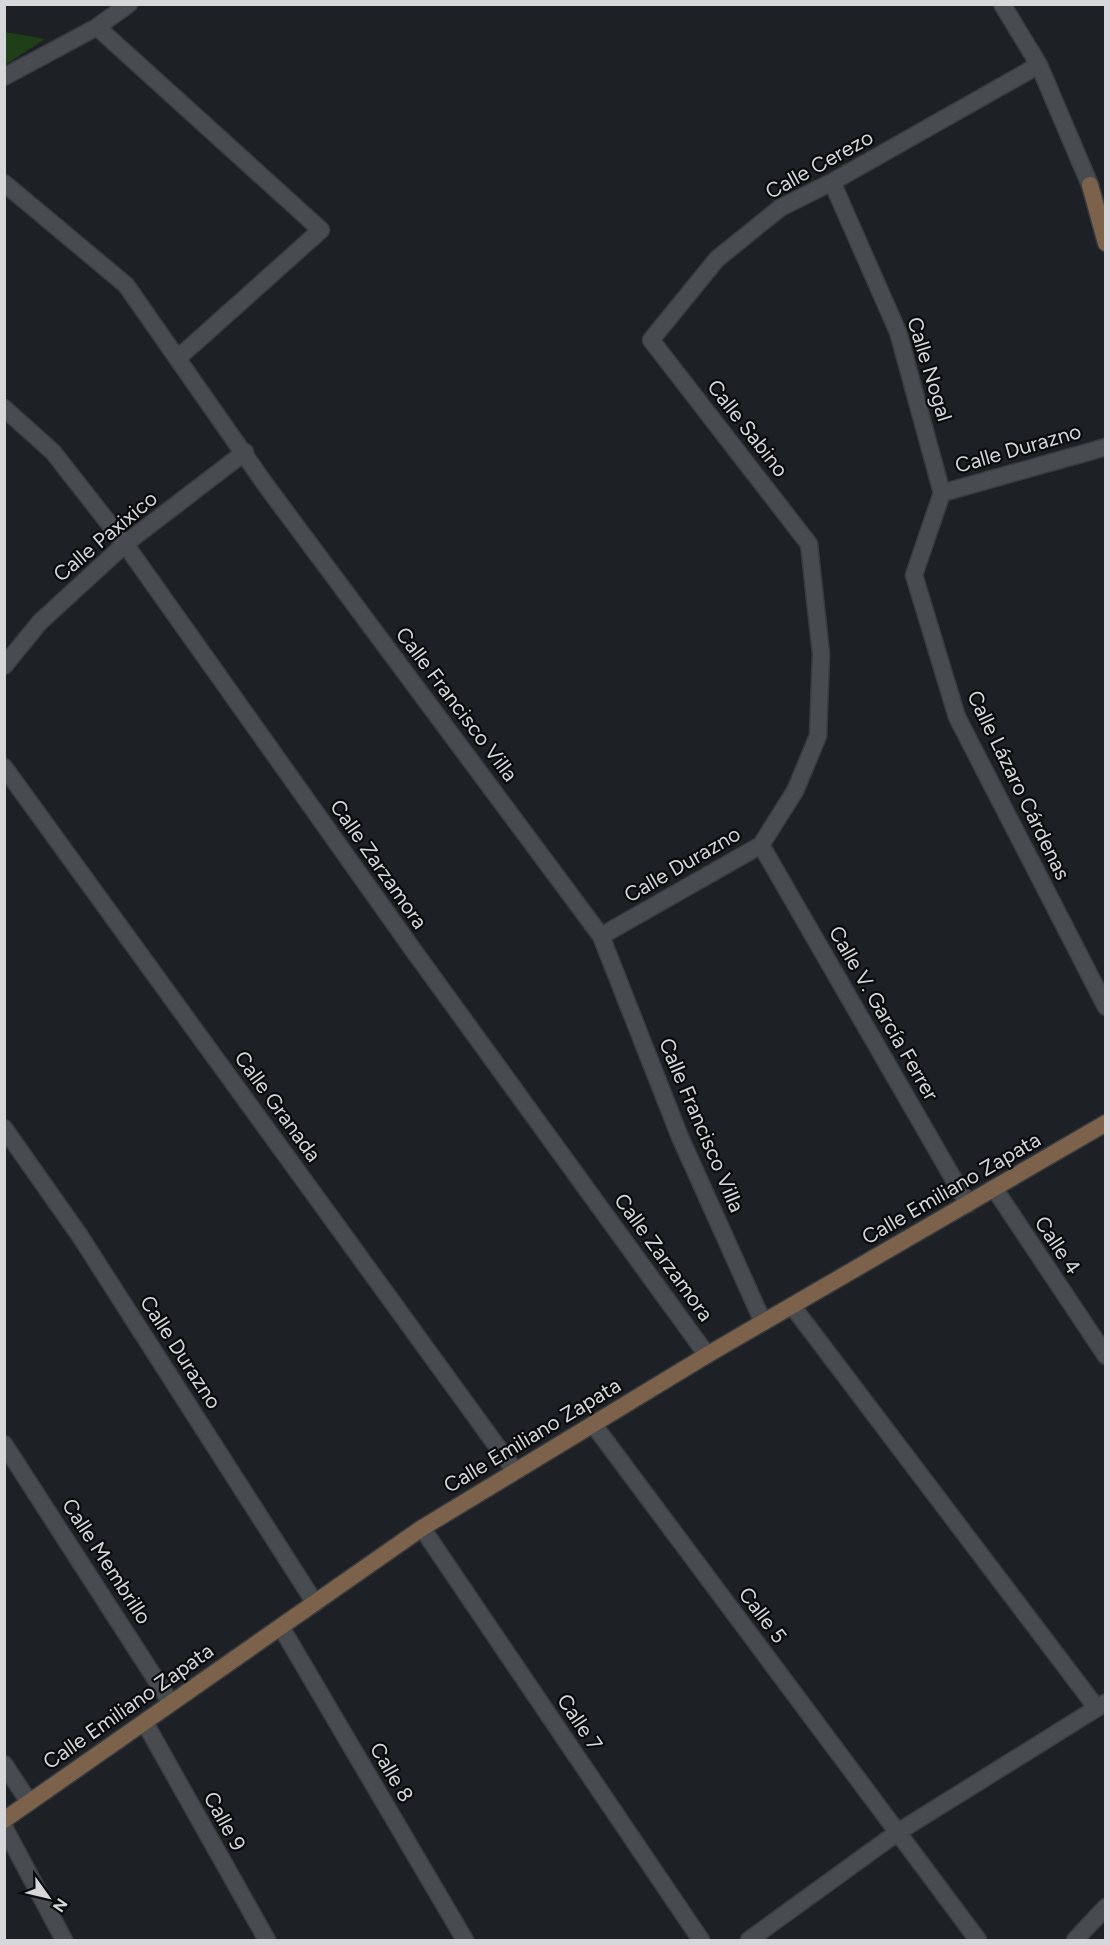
<svg xmlns="http://www.w3.org/2000/svg" width="1110" height="1945" font-family="Figtree,sans-serif">
  <rect width="100%" height="100%" fill="#1d2025"/>
  <path fill="#1e3f18" d="M 5,32 L 45,39 L 5,65 Z"/>
  <g fill="none" stroke-linecap="round" stroke-linejoin="round">
    <defs>
      <path id="minor" d="M 1002,4 L 1039,65 L 1090,185
        M 97,27 L 321,230 L 178,358
        M 4,77 L 97,27 L 129,4
        M 832,182 L 898,332 L 942,493 L 914,575 L 957,717 L 1106,1007
        M 4,183 L 126,285 L 265,484 L 601,936 L 680,1137 L 763,1322
        M 4,408 L 53,452 L 125,544 L 411,947 L 707,1355
        M 942,493 L 1106,447
        M 4,666 L 40,622 L 125,544 L 245,452
        M 4,767 L 515,1471
        M 761,845 L 968,1204
        M 601,936 L 761,845 L 795,791 L 818,736 L 821,654 L 809,544 L 651,340 L 717,259 L 780,208 L 832,182 L 1039,65
        M 4,1128 L 80,1236 L 315,1603
        M 994,1188 L 1106,1356
        M 793,1307 L 1096,1707
        M 593,1424 L 978,1940
        M 4,1444 L 171,1703
        M 422,1528 L 701,1940
        M 281,1627 L 465,1940
        M 145,1723 L 267,1940
        M 4,1764 L 29,1802
        M 4,1827 L 64,1940
        M 749,1940 L 898,1832 L 1105,1703
        M 1075,1940 L 1106,1907"/>
      <path id="secondary" d="M 1090,185 L 1106,243
        M 4,1820 L 422,1528 L 707,1355 L 1106,1123"/>
    </defs>
    <use href="#minor" stroke="#383b3f" stroke-width="19"/>
    <use href="#secondary" stroke="#383b3f" stroke-width="19"/>
    <use href="#minor" stroke="#484c51" stroke-width="16"/>
    <use href="#secondary" stroke="#7c624b" stroke-width="16"/>
  </g>
  <g text-anchor="middle" dominant-baseline="central" stroke-width="4.5" stroke-linejoin="round" paint-order="stroke">
    <g font-size="21" fill="#d5d7da" stroke="#080a0c">
      <text transform="translate(819 164) rotate(-29)">Calle Cerezo</text>
      <text transform="translate(930 369) rotate(73)">Calle Nogal</text>
      <text transform="translate(748 428) rotate(52)">Calle Sabino</text>
      <text transform="translate(1018 448) rotate(-16)">Calle Durazno</text>
      <text transform="translate(105 536) rotate(-40)">Calle Paxixico</text>
      <text transform="translate(457 704) rotate(53)">Calle Francisco Villa</text>
      <text transform="translate(1019 785) rotate(64)">Calle Lázaro Cárdenas</text>
      <text transform="translate(379 864) rotate(55)">Calle Zarzamora</text>
      <text transform="translate(682 864) rotate(-30)">Calle Durazno</text>
      <text transform="translate(884 1013) rotate(60)">Calle V. García Ferrer</text>
      <text transform="translate(278 1106) rotate(54)">Calle Granada</text>
      <text transform="translate(702 1125) rotate(67)">Calle Francisco Villa</text>
      <text transform="translate(951 1188) rotate(-30)">Calle Emiliano Zapata</text>
      <text transform="translate(1058 1245) rotate(56)">Calle 4</text>
      <text transform="translate(664 1257) rotate(54)">Calle Zarzamora</text>
      <text transform="translate(181 1352) rotate(57)">Calle Durazno</text>
      <text transform="translate(532 1435) rotate(-31)">Calle Emiliano Zapata</text>
      <text transform="translate(107 1561) rotate(57)">Calle Membrillo</text>
      <text transform="translate(763 1615) rotate(53)">Calle 5</text>
      <text transform="translate(128 1706) rotate(-35)">Calle Emiliano Zapata</text>
      <text transform="translate(580 1722) rotate(56)">Calle 7</text>
      <text transform="translate(392 1772) rotate(60)">Calle 8</text>
      <text transform="translate(225 1821) rotate(61)">Calle 9</text>
    </g>
  </g>
  <rect width="1110" height="1945" fill="none" stroke="#d5d7da" stroke-width="12"/>
  <g transform="translate(48 1897) rotate(124)" stroke="#080a0c" stroke-width="4.5" paint-order="stroke">
  <path d="M0-4.5L10 22L0 15L-10 22Z" fill="#d5d7da"/>
  <text y="-9" font-size="16" font-weight="bold" text-anchor="middle" fill="#d5d7da">N</text>
  </g>
</svg>
